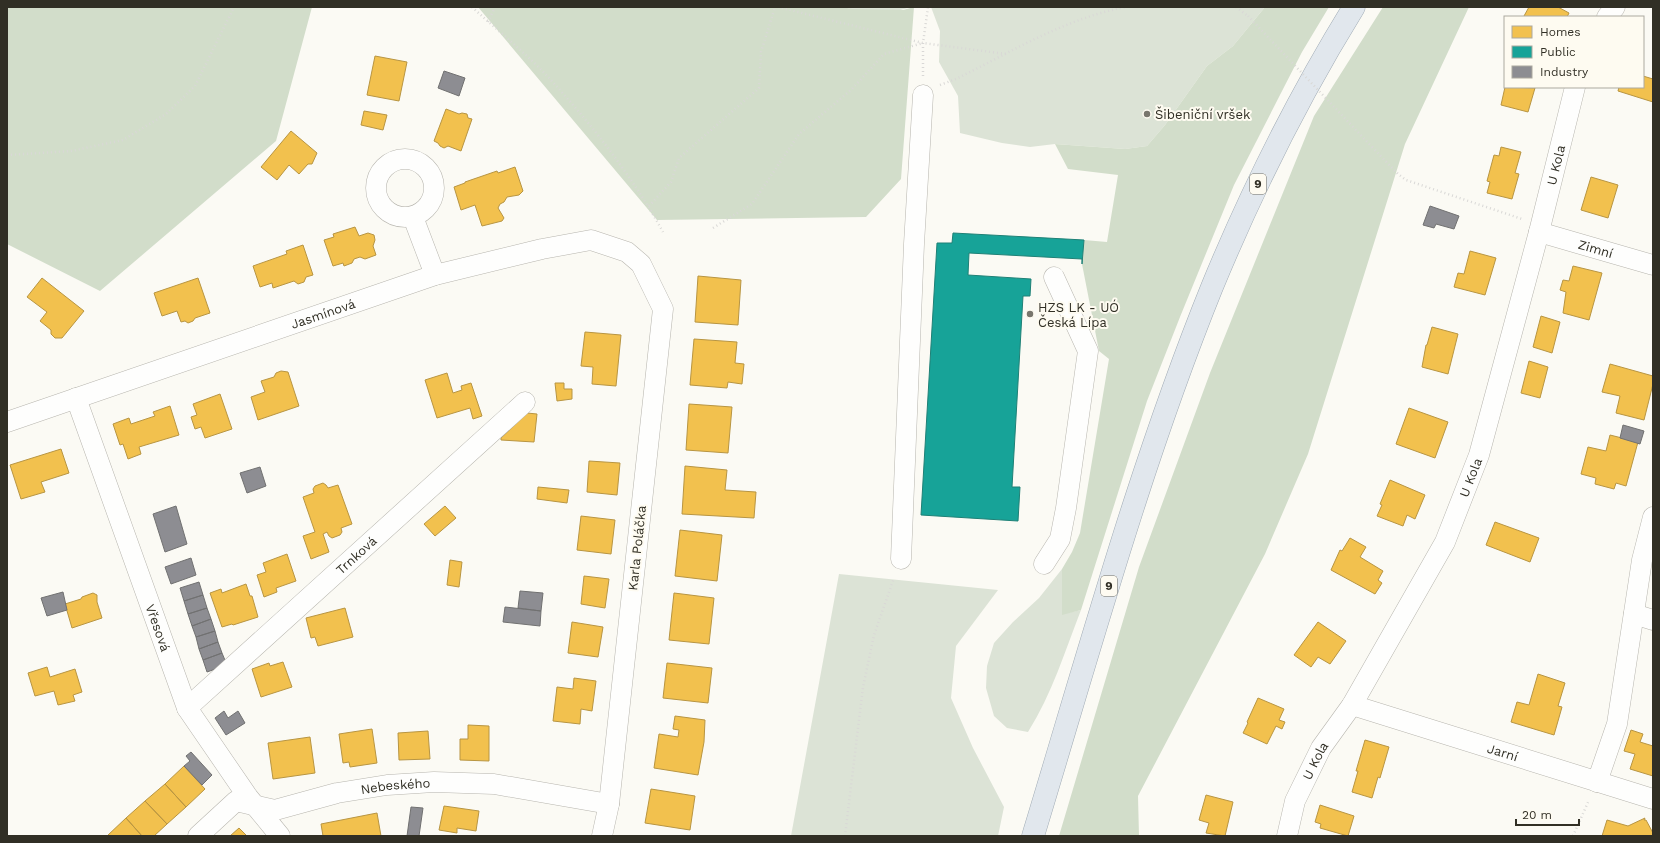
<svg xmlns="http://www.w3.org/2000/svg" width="1660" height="843" font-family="'Work Sans',sans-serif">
  <rect width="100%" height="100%" fill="#fbfaf4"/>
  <path fill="#dce3d6" d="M 842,7 L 911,7 L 880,16 Z
    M 931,7 L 1265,7 L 1233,46 L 1207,66 L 1165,125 L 1147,146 L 1125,149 L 1055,144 L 1030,147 L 1002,143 L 960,133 L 958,96 L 939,62 L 940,31 Z
    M 1062,569 L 1062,614 L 1081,610 C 1065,651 1052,694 1028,732 L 1007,728 L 994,716 L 986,688 L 987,666 L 994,643 L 1013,622 L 1039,598 Z
    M 839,574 L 998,590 L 956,646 L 951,698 L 973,748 L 1004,807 L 998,836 L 791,836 Z"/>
  <path fill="#d2ddca" d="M 7,7 L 312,7 L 276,141 L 100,291 L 7,244 Z
    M 478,7 L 842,7 L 852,9 L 903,10 L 914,7 L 901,179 L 866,217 L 657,220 Z
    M 1265,7 L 1329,7 L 1302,52 L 1234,185 L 1180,317 L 1147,401 L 1081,610 L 1062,615 L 1062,569 L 1072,552 L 1080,533 L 1109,359 L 1099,351 L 1082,264 L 1084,240 L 1107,242 L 1118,175 L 1068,169 L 1055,144 L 1125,149 L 1147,146 L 1165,125 L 1207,66 L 1233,46 Z
    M 1383,7 L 1469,7 L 1405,144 L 1308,454 L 1265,554 L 1138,796 L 1139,836 L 1059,836 L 1139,567 L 1210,373 L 1314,116 Z"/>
  <path fill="#f2c14e" stroke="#b89542" d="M 1529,7 L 1558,7 L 1569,13 L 1567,17 L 1525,17 L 1524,16 Z
    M 375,56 L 407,62 L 399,101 L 367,95 Z
    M 1643,76 L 1653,79 L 1653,102 L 1618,91 L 1619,87 L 1643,87 Z
    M 1505,87 L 1535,88 L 1528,112 L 1501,105 Z
    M 446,109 L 459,114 L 462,113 L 467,114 L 468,118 L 472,119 L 461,151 L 448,146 L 444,148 L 440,146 L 438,143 L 434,141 Z
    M 364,111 L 387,115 L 383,130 L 361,125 Z
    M 291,131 L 317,153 L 312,164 L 308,164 L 299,174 L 289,165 L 277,180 L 261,167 Z
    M 1501,147 L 1521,152 L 1515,173 L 1519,174 L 1512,199 L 1487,193 L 1490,182 L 1487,181 L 1494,155 L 1499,156 Z
    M 515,167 L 523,191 L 519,195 L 507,197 L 504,202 L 500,204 L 498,208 L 504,218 L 502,221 L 482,226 L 475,205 L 461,210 L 454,187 L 465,183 L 465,182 L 497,171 L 498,173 Z
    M 1591,177 L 1618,185 L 1608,218 L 1581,210 Z
    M 355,227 L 359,236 L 368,233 L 374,235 L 375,240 L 373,246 L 376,255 L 365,259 L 360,257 L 354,259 L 352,263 L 344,266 L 343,263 L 333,266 L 324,240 L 334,237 L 333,234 Z
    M 303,245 L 313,275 L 306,277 L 304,282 L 298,284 L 294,281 L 273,288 L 272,283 L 260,287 L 253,266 L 287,254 L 286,251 Z
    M 1470,251 L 1496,258 L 1485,295 L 1454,287 L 1458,273 L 1464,274 Z
    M 1573,266 L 1602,273 L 1589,320 L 1563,313 L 1566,292 L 1560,290 L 1563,280 L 1569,281 Z
    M 698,276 L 741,280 L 738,325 L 695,322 Z
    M 42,278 L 84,311 L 62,338 L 55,338 L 51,334 L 51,330 L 40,321 L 47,312 L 27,297 Z
    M 198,278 L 210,313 L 195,318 L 193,321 L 188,323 L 185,321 L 181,322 L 177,311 L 162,316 L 154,293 Z
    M 1541,316 L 1560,322 L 1552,353 L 1533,347 Z
    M 1432,327 L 1458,334 L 1448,374 L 1422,367 L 1426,345 L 1427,345 Z
    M 585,332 L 621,335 L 616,386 L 592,384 L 593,367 L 581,366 Z
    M 694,339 L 737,342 L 735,363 L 744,364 L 742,384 L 728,382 L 727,388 L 690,385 Z
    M 1529,361 L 1548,367 L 1540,398 L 1521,393 Z
    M 1610,364 L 1653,376 L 1653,384 L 1644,420 L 1616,413 L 1620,396 L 1602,392 Z
    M 281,371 L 288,372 L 299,406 L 258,420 L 251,397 L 265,392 L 261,381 L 274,377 L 276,373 Z
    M 447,373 L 453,393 L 462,390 L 461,386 L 471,383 L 482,416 L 473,419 L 470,408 L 437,418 L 425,380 Z
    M 555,383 L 564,383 L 564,389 L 572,389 L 572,399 L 557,401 Z
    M 220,394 L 232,429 L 205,438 L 201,427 L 195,429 L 191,417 L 197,415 L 193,404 Z
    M 689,404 L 732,407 L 728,453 L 686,450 Z
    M 170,406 L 179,435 L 139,447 L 141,454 L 128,459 L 123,444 L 120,445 L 113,424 L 129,418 L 131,424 L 155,416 L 153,412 Z
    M 1409,408 L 1448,422 L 1435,458 L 1396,444 Z
    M 527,413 L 537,414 L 534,442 L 501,440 L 501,438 Z
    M 1610,435 L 1638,442 L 1626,486 L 1616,483 L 1614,489 L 1595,484 L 1596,478 L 1581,474 L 1588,447 L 1606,451 Z
    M 61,449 L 69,473 L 41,482 L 45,492 L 21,499 L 10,465 Z
    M 589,461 L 620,463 L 617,495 L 587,492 Z
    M 685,466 L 727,470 L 725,490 L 756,492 L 754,518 L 682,514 Z
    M 1390,480 L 1425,495 L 1415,519 L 1407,515 L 1403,526 L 1377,516 L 1382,505 L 1380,504 Z
    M 323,483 L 326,485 L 328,488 L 338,485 L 352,524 L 341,528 L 342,532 L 340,535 L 332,538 L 329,536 L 327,532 L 323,534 L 329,552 L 311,559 L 303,536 L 315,532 L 303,497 L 314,493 L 313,489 L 315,486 Z
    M 538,487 L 569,490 L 567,503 L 537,499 Z
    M 445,506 L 456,518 L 435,536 L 424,524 Z
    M 581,516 L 615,520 L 611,554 L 577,550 Z
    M 1495,522 L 1539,538 L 1530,562 L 1486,545 Z
    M 680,530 L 722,535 L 717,581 L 675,576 Z
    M 1350,538 L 1366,547 L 1360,557 L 1383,571 L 1378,580 L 1382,583 L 1375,594 L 1331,570 L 1340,550 L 1342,551 Z
    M 287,554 L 296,581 L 276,588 L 277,592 L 264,597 L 257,575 L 266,572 L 263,563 Z
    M 450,560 L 462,562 L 459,587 L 447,585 Z
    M 584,576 L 609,579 L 605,608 L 581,604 Z
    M 246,584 L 250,596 L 252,596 L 258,617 L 233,625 L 232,624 L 222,627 L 210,593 L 221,589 L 222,593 Z
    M 93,593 L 97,595 L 97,602 L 102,618 L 72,628 L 65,604 L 81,599 L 82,597 Z
    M 674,593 L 714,598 L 709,644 L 669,640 Z
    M 345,608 L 353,637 L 318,646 L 315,637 L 311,638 L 306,618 Z
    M 572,622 L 603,627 L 598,657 L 568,653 Z
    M 1318,622 L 1346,641 L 1330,664 L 1318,657 L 1311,667 L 1294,655 Z
    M 283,662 L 292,687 L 261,697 L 252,669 L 269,663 L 270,666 Z
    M 667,663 L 712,668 L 708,703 L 663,698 Z
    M 47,667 L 50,677 L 75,669 L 82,692 L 73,695 L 75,701 L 58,705 L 54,691 L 35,696 L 28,673 Z
    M 1538,674 L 1565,683 L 1558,706 L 1562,707 L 1554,735 L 1511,722 L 1517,702 L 1529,705 Z
    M 574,678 L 596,681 L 592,711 L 581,709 L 580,724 L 553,721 L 557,687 L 573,689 Z
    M 1258,698 L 1284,709 L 1279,720 L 1285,722 L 1282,729 L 1276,726 L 1267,744 L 1243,733 L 1248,723 L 1247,722 Z
    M 675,716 L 705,720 L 704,742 L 698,775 L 654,768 L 659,734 L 678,737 L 679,730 L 673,729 Z
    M 468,725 L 489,726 L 489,761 L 460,760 L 460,739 L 468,739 Z
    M 372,729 L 377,763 L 350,767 L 349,762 L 343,763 L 339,734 Z
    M 1631,730 L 1643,734 L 1640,742 L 1653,746 L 1653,776 L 1630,769 L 1635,754 L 1624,751 Z
    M 428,731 L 430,759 L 399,760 L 398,733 Z
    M 310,737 L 315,773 L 273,779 L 268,743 Z
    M 1365,740 L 1389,747 L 1380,778 L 1378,777 L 1372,798 L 1352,792 L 1358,771 L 1356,771 Z
    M 184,766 L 205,789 L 186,807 L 165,784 Z
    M 165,784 L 186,807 L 167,824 L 145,801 Z
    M 651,789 L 695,796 L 690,830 L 645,823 Z
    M 1206,795 L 1233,802 L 1225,836 L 1206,833 L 1209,823 L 1199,820 Z
    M 145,801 L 167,824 L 154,836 L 142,836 L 126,818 Z
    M 1320,805 L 1354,816 L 1348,836 L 1320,828 L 1321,824 L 1315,822 Z
    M 444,806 L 479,811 L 476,831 L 457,828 L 457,833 L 439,830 Z
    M 377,813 L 381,836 L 323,836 L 321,824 Z
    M 126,818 L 142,836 L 107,836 Z
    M 1645,818 L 1644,820 L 1646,820 L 1653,833 L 1653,836 L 1602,836 L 1607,820 L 1628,826 Z
    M 239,828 L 247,836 L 230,836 Z"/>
  <path fill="#17a398" stroke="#1f8076" d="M 953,233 L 1084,240 L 1082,264 L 1082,259 L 969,253 L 968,275 L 1031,279 L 1030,296 L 1023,296 L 1012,487 L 1020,487 L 1018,521 L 921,515 L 937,243 L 952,243 Z"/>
  <path fill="#8d8d92" stroke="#717171" d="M 444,71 L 465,78 L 459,96 L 438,88 Z
    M 1430,206 L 1459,216 L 1454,229 L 1436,224 L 1434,228 L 1423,225 Z
    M 1623,425 L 1644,431 L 1640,444 L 1620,438 Z
    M 260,467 L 266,486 L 247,493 L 240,473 Z
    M 176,506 L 187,544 L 165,552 L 153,514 Z
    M 191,558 L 196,575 L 171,584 L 165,567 Z
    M 199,582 L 203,595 L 184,601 L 180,588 Z
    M 520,591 L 543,593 L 541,611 L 518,608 Z
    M 63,592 L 67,610 L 47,616 L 41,598 Z
    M 203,595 L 207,608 L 188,614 L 184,601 Z
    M 505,607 L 541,611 L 540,626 L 503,622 Z
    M 207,608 L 211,619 L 192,626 L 188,614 Z
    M 211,619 L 215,631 L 196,637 L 192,626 Z
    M 215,631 L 218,642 L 199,649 L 196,637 Z
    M 218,642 L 222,653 L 203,660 L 199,649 Z
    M 222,653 L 227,665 L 207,672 L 203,660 Z
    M 224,711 L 228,718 L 238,711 L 245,723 L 226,735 L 215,718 Z
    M 191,752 L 212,775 L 202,785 L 184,766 L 190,761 L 186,756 Z
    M 411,807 L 423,808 L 419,836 L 407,836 Z"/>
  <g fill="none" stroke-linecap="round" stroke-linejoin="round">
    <defs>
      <g id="minor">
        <path d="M 1607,17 L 1615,7"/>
        <circle cx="405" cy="188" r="29"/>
        <path d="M 413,217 L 435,275"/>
        <path id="s1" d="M 1539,232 L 1653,265"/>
        <path id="s2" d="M 76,398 L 187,708 L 248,797 L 280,836"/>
        <path id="s3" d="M 7,422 L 435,275 L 542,249 L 591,240 L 627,252 L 641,264 L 663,309 L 609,804 L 602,836"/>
        <path d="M 901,559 L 914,244 L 923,95"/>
        <path d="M 1044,564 L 1060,539 L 1066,508 L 1088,351 L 1054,277"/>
        <path d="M 1634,614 L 1653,620"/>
        <path id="s4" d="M 1352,705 L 1653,799"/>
        <path id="s5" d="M 187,708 L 525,402"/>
        <path d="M 1597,782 L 1617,724 L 1642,560 L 1653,517"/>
        <path id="s6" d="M 198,836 L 236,801 L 275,810 L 337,793 L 387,785 L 434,782 L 494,784 L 609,804"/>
        <path id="s7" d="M 1287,836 L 1295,801 L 1321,748 L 1352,705 L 1445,542 L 1479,455 L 1539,232 L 1575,87"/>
      </g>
      <path id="major" d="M 1033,836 C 1089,652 1140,465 1212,287 C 1252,190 1299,96 1354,7"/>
    </defs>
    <use href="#minor" stroke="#b7b5ae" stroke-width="21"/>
    <use href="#major" stroke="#a0abb5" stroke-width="23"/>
    <path stroke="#d9d8d6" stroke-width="2.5" stroke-dasharray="1 3" stroke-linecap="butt" d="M 472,7 C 497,30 527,54 550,79 C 593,126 632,176 663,232
      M 778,7 L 923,43 L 1006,54
      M 1236,7 L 1248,16
      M 488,22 L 495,7
      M 923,76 L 923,43 L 928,7
      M 940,85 L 956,79 C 1011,52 1066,18 1126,7
      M 1372,147 L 1398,174 L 1406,180 L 1522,219
      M 7,155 L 71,151 L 123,140 L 166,114 L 195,86 L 234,7
      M 649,206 L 671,182 L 679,158 L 759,88 L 761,52 L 775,7
      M 713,228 L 752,204 L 799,134 L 852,89 L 884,54 L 923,43
      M 845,836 L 863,687 L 874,635 L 894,578
      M 1573,836 L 1589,800"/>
    <use href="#minor" stroke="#fefefd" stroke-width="20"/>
    <use href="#major" stroke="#e1e7ed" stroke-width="22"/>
    <path stroke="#d9d8d6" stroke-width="2.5" stroke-dasharray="1 3" stroke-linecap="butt" d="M 1248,16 L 1372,147"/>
  </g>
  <g fill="#78766d" stroke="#fefbf1" stroke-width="1.5">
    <circle cx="1147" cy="114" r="4"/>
    <circle cx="1030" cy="314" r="4"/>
  </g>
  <g text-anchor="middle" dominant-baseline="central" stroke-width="4" stroke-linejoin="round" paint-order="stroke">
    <g fill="#fefbf1" stroke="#6e6c62" stroke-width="1">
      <rect x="1250" y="174" width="16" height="20" rx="3"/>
      <rect x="1101" y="576" width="16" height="20" rx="3"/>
    </g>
    <g font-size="12" font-weight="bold" fill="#312f25">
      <text x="1258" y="184">9</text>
      <text x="1109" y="586">9</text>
    </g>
    <g font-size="13" fill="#312f25" stroke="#fefbf1" text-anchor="start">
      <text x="1155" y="114">Šibeniční vršek</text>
      <text x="1038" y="307">HZS LK - UÓ<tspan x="1038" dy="15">Česká Lípa</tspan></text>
    </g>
    <g font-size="13" fill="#312f25" stroke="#fefbf1">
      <text stroke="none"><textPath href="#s7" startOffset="729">U Kola</textPath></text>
      <text stroke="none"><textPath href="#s1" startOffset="59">Zimní</textPath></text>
      <text stroke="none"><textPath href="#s3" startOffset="334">Jasmínová</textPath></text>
      <text stroke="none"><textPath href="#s7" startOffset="405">U Kola</textPath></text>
      <text transform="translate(637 548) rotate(-84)">Karla Poláčka</text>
      <text stroke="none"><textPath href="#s5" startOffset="228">Trnková</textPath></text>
      <text stroke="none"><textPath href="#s2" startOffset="244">Vřesová</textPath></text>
      <text stroke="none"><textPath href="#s4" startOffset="158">Jarní</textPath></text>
      <text stroke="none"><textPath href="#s7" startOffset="81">U Kola</textPath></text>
      <text stroke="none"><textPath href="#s6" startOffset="215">Nebeského</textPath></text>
    </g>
  </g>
  <rect width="1660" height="843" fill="none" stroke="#312f25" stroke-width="16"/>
  <rect x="1504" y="16" width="140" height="72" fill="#fefbf1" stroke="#aca99f"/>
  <rect x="1512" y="26" width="20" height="12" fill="#f2c14e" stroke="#aca99f"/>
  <text x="1540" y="36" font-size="12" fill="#312f25">Homes</text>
  <rect x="1512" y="46" width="20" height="12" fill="#17a398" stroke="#aca99f"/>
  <text x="1540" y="56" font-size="12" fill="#312f25">Public</text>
  <rect x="1512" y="66" width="20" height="12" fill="#8d8d92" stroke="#aca99f"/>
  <text x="1540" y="76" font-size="12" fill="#312f25">Industry</text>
  <path d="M1516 819v6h63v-6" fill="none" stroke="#312f25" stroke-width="2"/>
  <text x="1522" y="819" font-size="12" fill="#312f25" stroke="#fefbf1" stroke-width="3" paint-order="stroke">20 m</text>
</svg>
